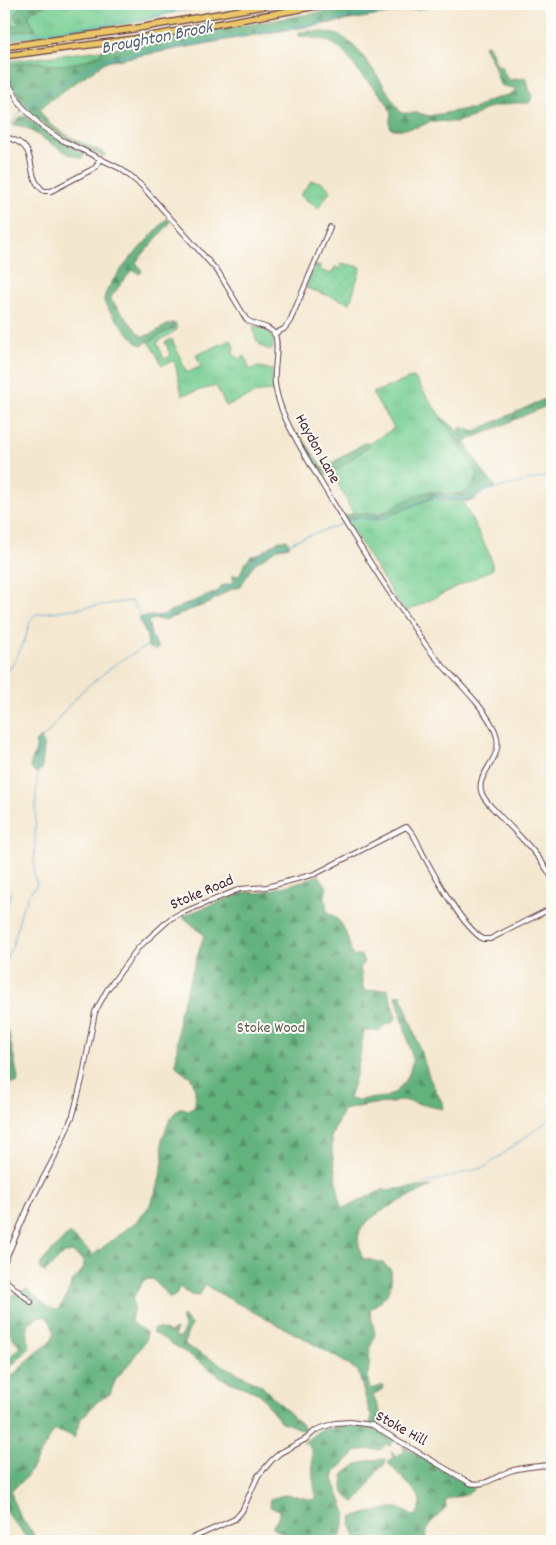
<svg xmlns="http://www.w3.org/2000/svg" width="556" height="1545" font-family="Dekko,sans-serif">
  <defs>
    <pattern id="grass-tufts" width="24" height="20" patternUnits="userSpaceOnUse" patternTransform="scale(1.25)"><rect width="24" height="20" fill="#78cf94"/><path d="M3 7l-1-3M5 7V3M7 7l1-3M15 17l-1-3M17 17v-4M19 17l1-3" fill="none" stroke="#69b180"/></pattern>
    <pattern id="forest-firs" width="22" height="20" patternUnits="userSpaceOnUse" patternTransform="scale(1.25)"><rect width="22" height="20" fill="#62b27e"/><path d="M5 1l3.5 6h-7zM16 11l3.5 6h-7z" fill="#539067"/></pattern>
    <pattern id="garden-dots" width="8" height="8" patternUnits="userSpaceOnUse" patternTransform="scale(1.25)"><rect width="8" height="8" fill="#78cf94"/><path d="M2 2h.1M6 6h.1" fill="none" stroke="#69b180" stroke-width="1.8" stroke-linecap="round"/></pattern>
  </defs>
  <rect width="100%" height="100%" fill="#fdfcf7"/>
  <filter id="ink" filterUnits="userSpaceOnUse"><feTurbulence type="fractalNoise" baseFrequency=".02" numOctaves="2"/><feDisplacementMap in="SourceGraphic" scale="10" xChannelSelector="R" yChannelSelector="G"/><feConvolveMatrix kernelMatrix="1 2 1 2 8 2 1 2 1" color-interpolation-filters="sRGB"/></filter>
  <filter id="wash" filterUnits="userSpaceOnUse"><feTurbulence type="fractalNoise" baseFrequency=".0096" numOctaves="4" result="noise"/><feDisplacementMap in="SourceGraphic" scale="20" xChannelSelector="R" yChannelSelector="G"/><feGaussianBlur stdDeviation="1.12" result="paint"/><feColorMatrix in="noise" values="0 0 0 0 0 0 0 0 0 0 0 0 0 0 0 0 0 1.4 0 .05"/><feComposite in="paint" operator="in"/></filter>
  <g filter="url(#wash)">
    <rect width="100%" height="100%" fill="#f4e7cf"/>
    <path fill="url(#grass-tufts)" stroke="#617760" d="M 4,4 L 168,4 L 175,12 L 139,22 L 4,41 Z
      M 102,50 L 102,53 C 89,61 64,68 49,65 C 44,64 41,62 37,62 C 26,62 16,64 5,66 L 4,68 L 4,62 Z
      M 312,180 L 313,181 C 324,181 324,185 331,190 L 318,209 L 300,195 Z
      M 172,323 L 176,324 L 177,330 L 157,342 L 164,359 L 171,356 L 165,342 L 172,339 L 187,373 L 201,366 L 196,355 L 231,340 L 234,346 L 233,354 L 239,359 L 245,356 L 250,370 L 257,366 L 272,370 L 274,391 L 259,392 L 226,406 L 216,386 L 182,395 L 175,363 L 173,361 L 162,365 L 149,341 L 174,328 L 174,324 Z
      M 254,326 C 268,329 276,335 272,350 C 259,349 253,338 254,326 Z
      M 414,377 L 479,474 L 472,487 L 465,493 L 444,494 L 429,491 L 379,514 L 353,513 L 332,472 L 368,447 L 369,444 L 394,428 L 372,393 Z
      M 435,497 L 439,500 L 462,500 L 490,555 L 493,569 L 406,612 L 397,601 L 346,520 L 358,517 L 376,520 L 384,518 Z"/>
    <path fill="url(#forest-firs)" stroke="#566854" d="M 21,4 L 49,4 L 30,12 L 29,18 L 36,29 L 7,34 L 5,27 L 20,25 L 14,17 Z
      M 367,4 L 449,4 L 237,38 L 105,62 L 49,101 L 40,109 C 46,130 87,144 106,154 L 105,156 L 101,156 C 53,133 26,120 4,68 L 5,66 C 16,64 26,62 37,62 C 42,62 47,65 52,65 C 70,65 87,62 102,53 L 102,50 Z
      M 309,31 C 322,32 337,32 347,40 C 369,58 385,89 401,113 L 419,113 L 429,116 L 466,109 L 474,109 L 487,101 L 514,93 L 515,88 L 506,87 L 500,85 L 493,63 L 484,46 L 486,45 L 489,45 L 497,65 L 501,66 L 508,80 L 525,78 L 532,96 L 531,101 L 528,103 L 514,103 L 487,108 L 473,117 L 456,122 L 430,121 C 423,128 402,130 391,129 C 388,122 392,116 390,110 C 385,96 372,87 363,77 C 354,67 347,53 335,45 C 324,38 311,38 298,36 L 299,32 Z
      M 25,116 L 53,137 L 85,154 L 84,157 L 82,158 L 68,154 L 25,127 L 13,125 L 20,117 Z
      M 167,218 L 170,221 L 169,224 L 136,262 L 142,271 L 140,274 L 132,270 L 111,297 L 111,300 L 141,336 C 152,337 162,326 172,323 L 174,324 L 174,328 L 142,345 L 137,343 C 131,336 104,307 104,301 C 102,284 155,233 167,218 Z
      M 549,397 L 551,404 L 466,441 C 468,450 481,468 486,476 C 490,480 494,482 495,488 L 484,492 L 472,501 C 467,502 438,499 435,497 L 384,518 L 376,520 L 358,517 L 346,520 L 344,516 C 359,510 368,517 382,513 C 388,512 393,508 399,504 C 407,500 418,495 427,492 C 432,491 437,493 442,494 C 462,497 471,492 478,474 L 440,416 L 459,431 L 461,427 L 475,431 Z
      M 305,442 L 322,467 L 324,468 L 364,443 L 368,442 L 370,444 L 368,447 L 340,468 L 324,476 L 325,483 L 304,449 L 302,443 Z
      M 287,539 L 290,546 L 279,548 L 254,564 L 240,587 L 231,589 L 207,604 L 187,611 L 176,616 L 163,620 L 155,619 L 148,621 L 151,635 L 159,648 L 155,650 L 148,647 L 147,637 L 139,618 L 141,617 L 164,615 L 170,611 L 217,592 L 221,586 L 230,584 L 233,581 L 233,575 L 239,576 L 244,565 L 251,556 C 258,556 270,547 275,543 C 278,540 284,540 287,539 Z
      M 41,737 L 44,747 L 42,769 L 36,773 L 30,767 C 31,758 39,751 35,742 Z
      M 319,875 L 327,887 L 325,895 L 327,912 C 344,919 348,939 353,957 L 361,955 L 364,962 L 360,968 L 364,991 L 388,989 L 396,1018 L 392,1023 L 386,1024 L 379,1031 L 364,1031 L 357,1072 L 349,1099 L 356,1100 L 386,1097 L 397,1091 L 408,1077 L 413,1060 L 396,996 L 401,994 L 430,1079 L 444,1106 L 442,1109 L 402,1100 L 392,1103 L 373,1104 L 343,1110 L 332,1135 L 332,1151 L 341,1207 L 346,1207 L 382,1190 L 431,1186 C 414,1196 364,1214 359,1234 C 357,1241 361,1251 362,1258 L 383,1263 L 391,1270 C 393,1290 387,1298 371,1308 L 370,1312 L 375,1334 L 370,1349 L 368,1380 L 370,1390 L 380,1386 L 383,1386 C 382,1392 378,1393 373,1395 L 381,1414 L 380,1427 L 370,1423 L 372,1416 L 369,1411 L 358,1371 C 309,1338 255,1315 205,1285 L 199,1296 L 191,1295 L 179,1287 L 176,1295 L 170,1298 L 153,1279 L 144,1280 L 132,1299 L 134,1306 L 131,1322 L 146,1332 L 146,1340 L 132,1360 L 116,1379 L 110,1394 L 97,1402 L 81,1419 L 74,1438 L 66,1433 L 54,1431 L 26,1478 L 11,1491 C 13,1502 17,1511 23,1521 C 29,1528 34,1532 36,1541 L 28,1539 L 8,1515 L 4,1505 L 4,1383 C 15,1374 25,1363 36,1353 C 43,1347 50,1345 53,1336 C 55,1329 50,1323 47,1317 C 38,1316 34,1319 27,1325 L 29,1348 L 17,1361 L 4,1370 L 4,1361 L 21,1347 L 4,1328 L 4,1302 L 14,1294 L 27,1289 L 49,1308 L 57,1310 L 63,1303 L 73,1281 L 84,1268 L 83,1260 L 72,1252 L 65,1253 L 45,1272 L 40,1270 L 41,1263 L 69,1233 L 93,1255 L 137,1221 L 150,1205 L 158,1186 L 163,1162 L 162,1139 L 170,1119 L 179,1108 L 183,1108 L 188,1110 L 194,1108 C 197,1098 195,1086 191,1077 L 182,1072 L 176,1065 L 179,1014 L 204,935 L 182,916 L 245,892 L 259,893 L 293,884 Z
      M 4,1027 L 7,1029 L 9,1033 L 18,1078 L 17,1083 L 9,1083 L 6,1088 L 4,1102 Z
      M 183,1316 L 191,1324 C 190,1331 184,1337 185,1345 L 262,1386 L 303,1426 L 306,1430 L 305,1431 L 280,1421 L 260,1394 L 225,1380 L 194,1358 L 153,1332 L 153,1329 L 158,1328 L 169,1332 L 176,1329 L 175,1337 L 180,1338 C 185,1329 185,1328 181,1319 Z
      M 359,1425 C 373,1427 382,1434 394,1441 L 389,1447 L 389,1444 L 387,1444 L 379,1450 L 368,1449 L 354,1452 L 354,1454 L 335,1472 L 333,1479 L 346,1513 L 345,1521 L 339,1541 L 296,1541 L 274,1529 L 273,1525 L 279,1516 L 280,1510 L 270,1507 L 269,1503 L 270,1499 L 287,1494 L 313,1500 L 316,1496 L 313,1479 L 312,1452 L 308,1444 L 303,1443 L 320,1430 L 337,1427 Z
      M 402,1445 L 473,1488 L 473,1490 C 460,1500 456,1494 445,1501 L 446,1507 C 434,1523 427,1519 426,1541 L 356,1541 L 351,1525 L 352,1517 L 390,1508 L 399,1508 L 413,1516 L 417,1514 C 424,1499 418,1494 408,1484 C 401,1477 395,1470 388,1463 L 393,1457 L 391,1451 L 397,1456 L 405,1451 Z
      M 386,1459 L 385,1464 C 372,1473 368,1492 354,1502 C 341,1494 343,1489 343,1475 C 356,1463 368,1459 386,1459 Z"/>
    <path fill="url(#garden-dots)" stroke="#617760" d="M 341,263 L 361,267 L 350,303 L 306,288 L 315,265 L 321,267 L 320,270 L 331,274 L 335,267 L 340,269 Z"/>
    <g fill="none" stroke-linecap="round" stroke-linejoin="round">
      <path stroke="#56a6d1" stroke-width="1" d="M 4,37 L 113,23 L 222,4
        M 25,107 L 29,102 L 36,100 L 78,74 L 84,68 L 90,68 L 104,59 L 427,4
        M 4,132 L 22,110
        M 348,522 L 359,517 L 376,519 L 388,516 L 434,496 L 444,499 L 470,498 L 481,492 L 552,475
        M 143,619 L 155,616 L 167,617 L 185,608 L 204,602 L 206,599 L 212,598 L 227,586 L 239,583 L 252,561 L 276,546 L 289,544 L 299,539 L 343,524
        M 4,669 L 11,668 C 16,658 21,649 25,639 C 29,630 27,621 36,614 L 131,601 L 137,609 L 154,642 L 117,663 L 83,690 L 65,710 L 47,734 L 39,740 L 38,746 L 41,748 L 35,763 C 39,769 37,788 36,795 L 34,875 L 37,885 L 28,895 L 26,903 L 23,905 L 13,945 L 4,963
        M 4,920 L 11,891
        M 4,1063 L 6,1082 L 4,1086
        M 548,1120 L 552,1118
        M 423,1184 L 485,1167 L 546,1122"/>
    </g>
  </g>
  <g filter="url(#ink)">
    <g fill="none" stroke-linecap="round" stroke-linejoin="round">
      <defs>
        <path id="minor" d="M 4,75 L 21,105 L 41,126 L 60,139 L 121,169 L 142,186 L 219,273 L 246,319 C 254,327 269,324 275,335 C 280,347 273,370 275,384 C 279,411 293,434 306,457 C 344,522 384,587 428,648 C 448,675 481,700 495,731 C 507,759 473,773 482,794 C 486,803 495,810 501,817 C 519,836 539,854 552,878
          M 4,137 C 44,145 21,173 44,191 L 51,191 L 91,170 L 96,167 L 100,158
          M 274,334 L 284,329 L 290,321 L 330,227
          M 4,1263 L 31,1201 L 55,1156 L 73,1115 L 82,1080 L 95,1012 L 107,990 L 138,948 L 170,919 L 179,914 L 240,889 L 267,887 L 315,874 L 406,827 C 415,833 419,847 424,856 C 436,878 462,926 483,939 L 490,939 L 552,908
          M 4,1279 L 31,1302
          M 186,1541 L 235,1519 L 242,1511 L 258,1476 L 272,1460 L 280,1453 L 306,1439 L 316,1430 L 335,1423 L 350,1422 L 372,1425 L 470,1483 C 486,1487 495,1476 510,1471 C 523,1467 538,1466 552,1465"/>
        <path id="highway" d="M 4,47 L 133,29 L 275,4
          M 4,56 L 134,39 L 328,4"/>
      </defs>
      <use href="#minor" stroke="#643d44" stroke-width="6"/>
      <use href="#highway" stroke="#643d44" stroke-width="8"/>
      <use href="#minor" stroke="#fff" stroke-width="4"/>
      <use href="#highway" stroke="#ebc669" stroke-width="5.5"/>
    </g>
  </g>
  <g text-anchor="middle" dominant-baseline="central" stroke-width="4" stroke-linejoin="round" paint-order="stroke">
    <g font-size="16" fill="#4a1f2b" stroke="#fdfcf7">
      <text transform="translate(317 449) rotate(61)">Haydon Lane</text>
      <text transform="translate(202 893) rotate(-23)">Stoke Road</text>
      <text transform="translate(401 1429) rotate(29)">Stoke Hill</text>
    </g>
    <g font-size="16" fill="#5a5d50" stroke="#fdfcf7">
      <text x="271" y="1028">Stoke Wood</text>
    </g>
    <g font-size="18" font-style="italic" fill="#4f5c76" stroke="#fdfcf7">
      <text transform="translate(157 39) rotate(-11)">Broughton Brook</text>
    </g>
  </g>
  <rect width="556" height="1545" fill="none" stroke="#fdfcf7" stroke-width="20"/>
</svg>
